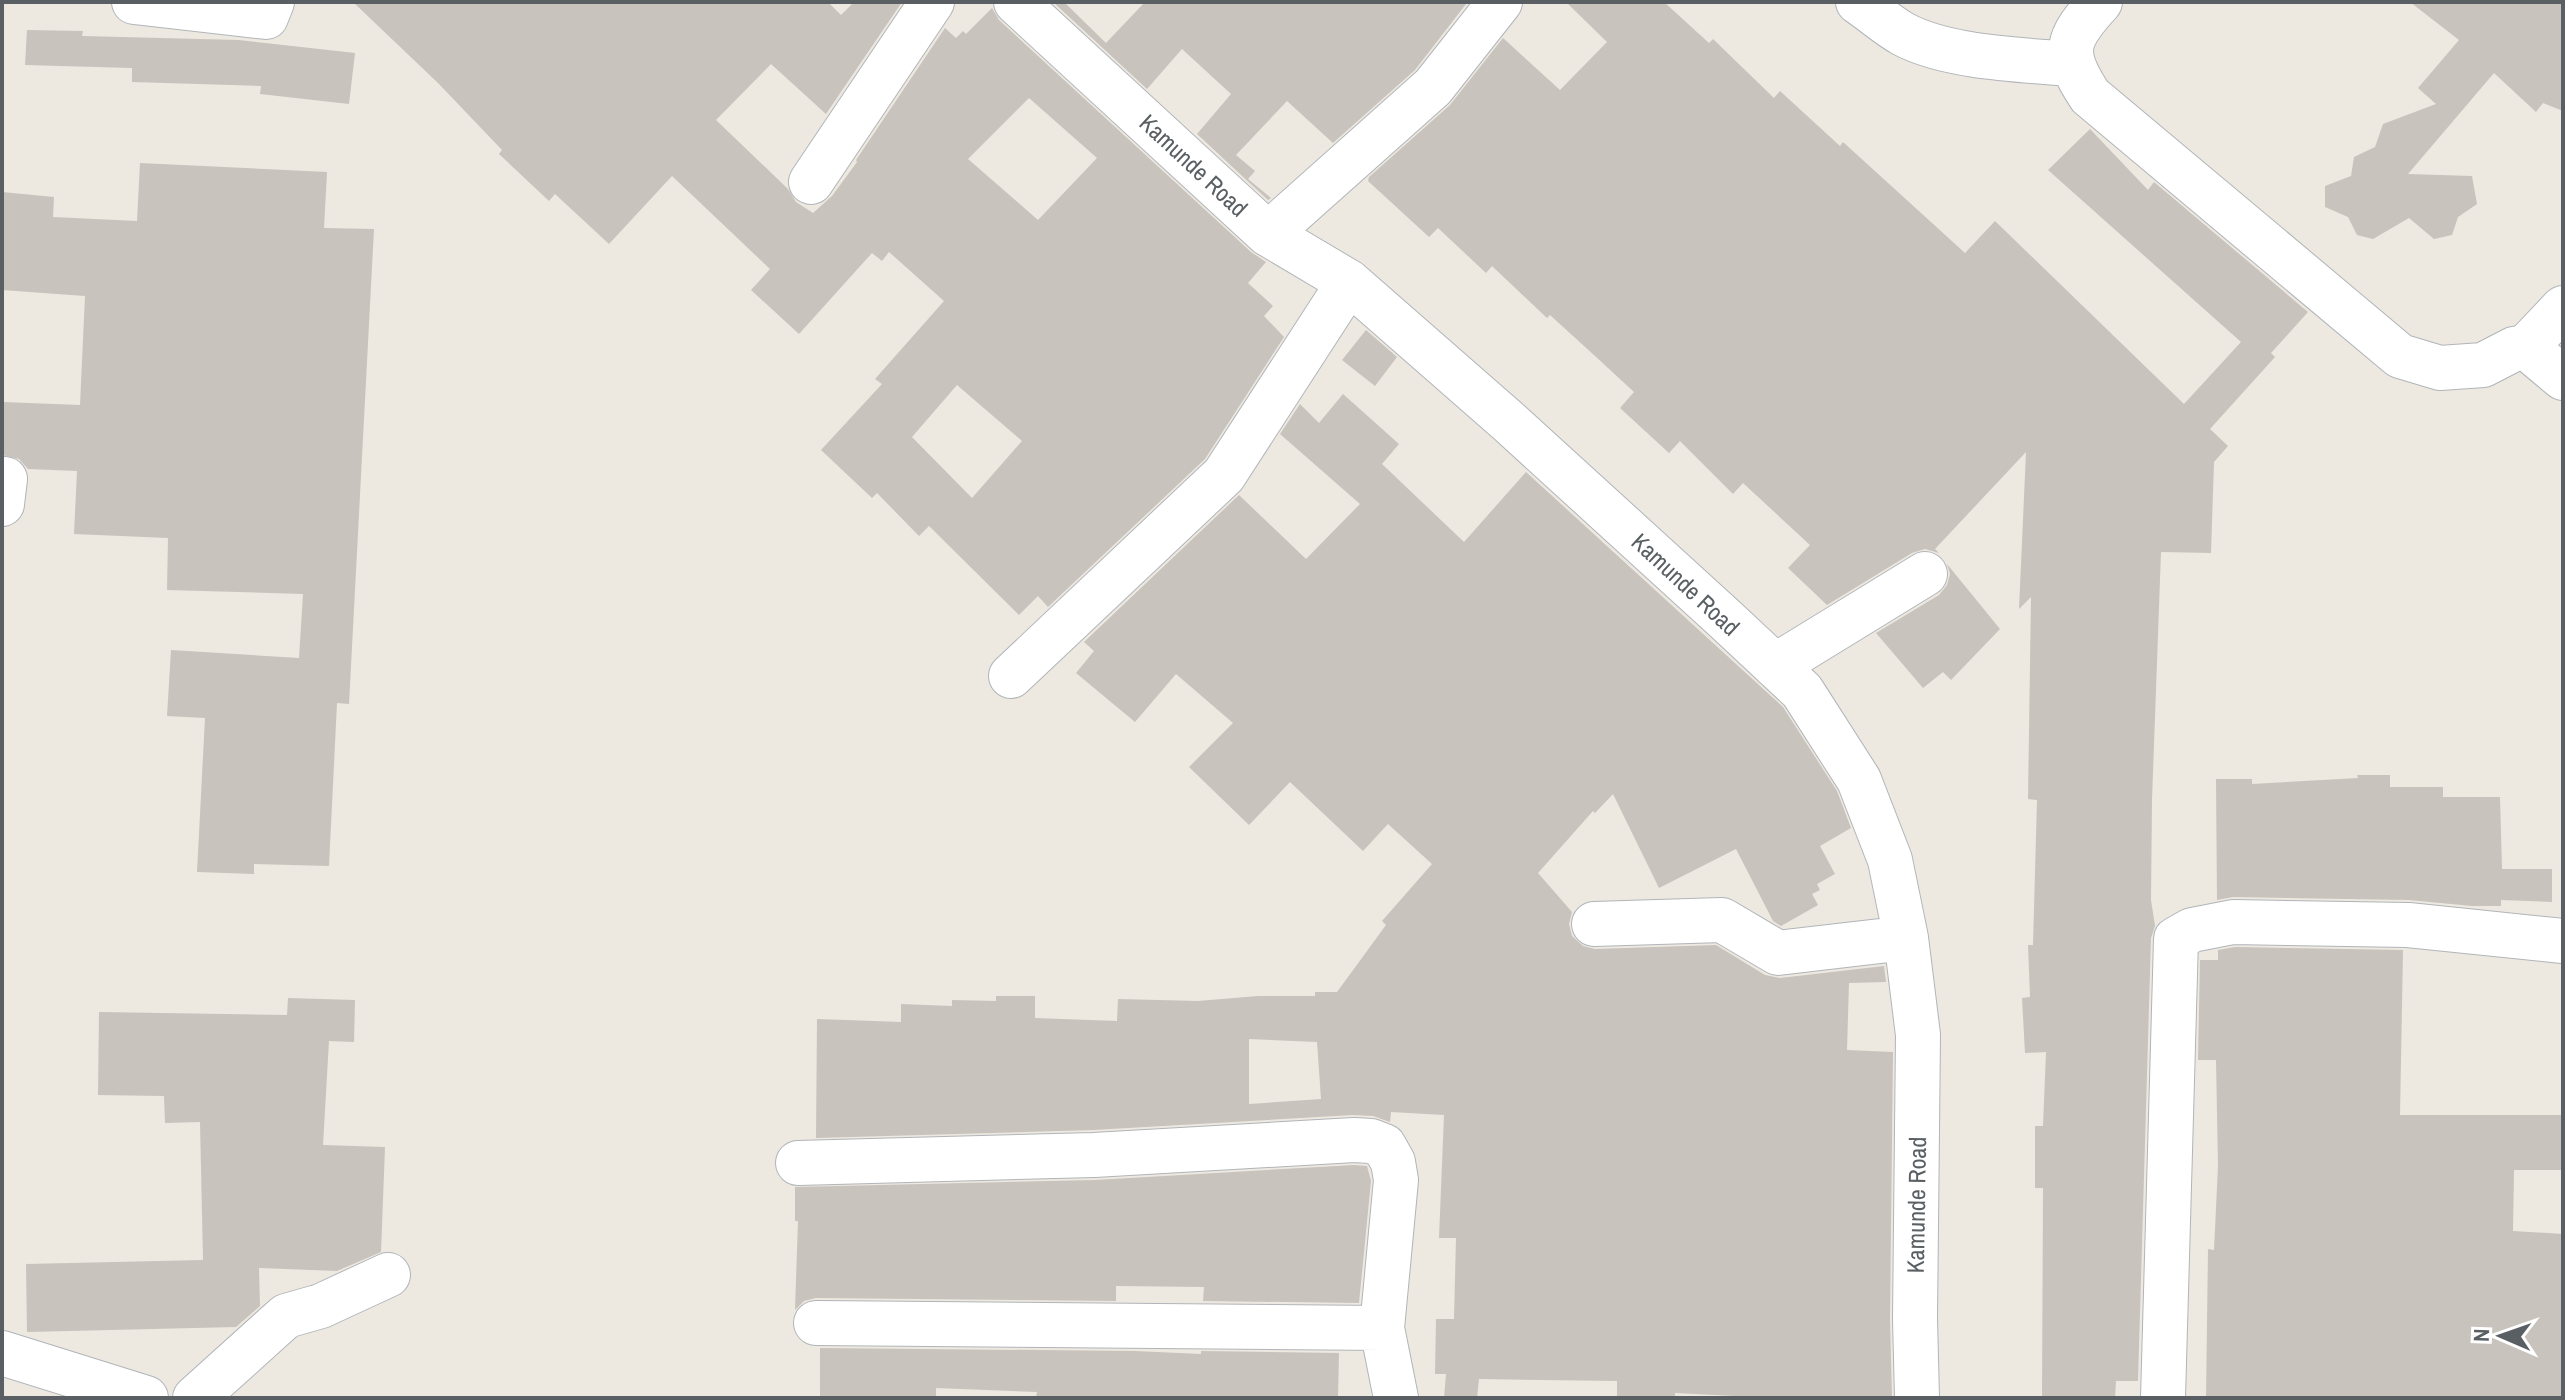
<svg xmlns="http://www.w3.org/2000/svg" width="2565" height="1400" font-family="'Archivo Narrow',sans-serif">
  <rect width="100%" height="100%" fill="#ede8e0"/>
  <path fill="#c8c3bd" fill-rule="evenodd" d="M 353,2 L 828,2 L 841,15 L 854,2 L 902,2 L 826,114 L 771,64 L 716,120 L 788,189 L 796,202 L 813,213 L 832,196 L 857,162 L 856,160 L 945,28 L 956,38 L 963,31 L 966,34 L 992,8 L 999,20 L 1251,252 L 1266,262 L 1248,283 L 1273,306 L 1264,316 L 1284,337 L 1205,459 L 1048,607 L 1038,596 L 1019,615 L 929,526 L 919,536 L 877,493 L 872,498 L 821,450 L 882,384 L 875,379 L 944,301 L 889,252 L 882,261 L 872,253 L 799,334 L 751,290 L 770,269 L 672,176 L 609,244 L 555,194 L 549,201 L 499,154 L 502,150 L 438,83 ZM 1029,98 L 1097,158 L 1038,220 L 968,159 ZM 957,385 L 1022,441 L 972,498 L 912,437 Z
    M 1053,2 L 1064,2 L 1106,43 L 1145,2 L 1464,2 L 1466,4 L 1415,70 L 1333,143 L 1287,101 L 1236,155 L 1255,171 L 1248,179 L 1271,198 L 1268,200 L 1197,134 L 1231,94 L 1182,49 L 1147,89 Z
    M 1566,2 L 1664,2 L 1709,43 L 1713,39 L 1774,98 L 1780,91 L 1840,146 L 1843,142 L 1965,253 L 1995,221 L 2184,404 L 2241,342 L 2048,170 L 2090,129 L 2148,190 L 2154,182 L 2308,312 L 2271,353 L 2275,357 L 2210,429 L 2228,446 L 2214,462 L 2211,553 L 2161,552 L 2152,800 L 2151,900 L 2155,926 L 2151,938 L 2138,1381 L 2116,1381 L 2115,1398 L 2042,1398 L 2043,1188 L 2035,1188 L 2035,1126 L 2043,1126 L 2046,1052 L 2025,1053 L 2022,998 L 2030,997 L 2028,945 L 2033,945 L 2037,800 L 2028,799 L 2031,597 L 2019,609 L 2026,452 L 1935,549 L 1939,553 L 1925,549 L 1912,553 L 1827,605 L 1788,568 L 1810,545 L 1743,483 L 1733,494 L 1680,441 L 1669,453 L 1620,408 L 1634,392 L 1595,356 L 1550,315 L 1547,318 L 1492,266 L 1486,273 L 1438,228 L 1429,237 L 1368,181 L 1369,177 L 1450,105 L 1503,38 L 1560,90 L 1607,42 Z
    M 2410,2 L 2563,2 L 2563,111 L 2543,103 L 2536,112 L 2494,73 L 2408,174 L 2472,176 L 2477,204 L 2458,217 L 2452,235 L 2434,239 L 2409,218 L 2373,239 L 2357,235 L 2348,217 L 2325,207 L 2325,186 L 2351,176 L 2354,157 L 2375,147 L 2383,124 L 2436,104 L 2418,88 L 2459,40 Z
    M 27,30 L 83,31 L 82,36 L 239,40 L 355,53 L 349,104 L 260,94 L 261,86 L 132,82 L 132,68 L 25,65 Z
    M 140,163 L 327,172 L 324,228 L 374,229 L 349,704 L 337,703 L 329,866 L 254,864 L 254,874 L 197,872 L 205,718 L 167,716 L 171,650 L 299,658 L 303,594 L 167,590 L 168,538 L 74,534 L 77,471 L 28,469 L 19,459 L 2,455 L 2,402 L 80,405 L 85,296 L 2,290 L 2,192 L 54,197 L 53,217 L 137,221 Z
    M 1366,330 L 1397,357 L 1375,386 L 1342,360 Z
    M 1343,394 L 1399,444 L 1382,464 L 1464,542 L 1526,472 L 1783,707 L 1837,791 L 1851,828 L 1820,846 L 1835,874 L 1817,884 L 1820,890 L 1812,894 L 1818,905 L 1781,926 L 1773,921 L 1736,849 L 1659,888 L 1613,794 L 1595,813 L 1593,811 L 1538,873 L 1572,912 L 1569,924 L 1572,936 L 1583,946 L 1595,949 L 1716,945 L 1765,975 L 1780,978 L 1884,966 L 1886,982 L 1849,983 L 1847,1050 L 1893,1052 L 1890,1319 L 1892,1398 L 1775,1398 L 1675,1393 L 1675,1398 L 1617,1398 L 1617,1381 L 1479,1379 L 1477,1398 L 1444,1398 L 1446,1374 L 1435,1374 L 1436,1319 L 1454,1319 L 1456,1238 L 1439,1238 L 1444,1115 L 1391,1112 L 1390,1122 L 1373,1116 L 1353,1115 L 1093,1130 L 816,1138 L 817,1019 L 901,1022 L 901,1004 L 952,1006 L 952,1000 L 996,1001 L 996,996 L 1035,996 L 1035,1018 L 1117,1021 L 1118,999 L 1198,1001 L 1258,996 L 1315,996 L 1315,992 L 1337,992 L 1386,925 L 1382,921 L 1432,864 L 1388,824 L 1363,851 L 1290,782 L 1249,825 L 1189,767 L 1233,723 L 1176,674 L 1135,722 L 1076,673 L 1094,651 L 1084,642 L 1239,495 L 1306,559 L 1360,504 L 1280,434 L 1300,404 L 1319,423 ZM 1249,1039 L 1317,1042 L 1321,1099 L 1249,1104 Z
    M 1947,564 L 2000,629 L 1951,680 L 1943,672 L 1923,688 L 1876,633 L 1939,595 L 1947,585 L 1950,574 Z
    M 2357,775 L 2390,775 L 2390,787 L 2443,787 L 2443,797 L 2500,797 L 2502,869 L 2552,869 L 2552,902 L 2501,900 L 2501,906 L 2472,906 L 2409,900 L 2233,897 L 2217,900 L 2216,779 L 2252,779 L 2252,784 L 2358,778 Z
    M 2235,947 L 2403,950 L 2400,1115 L 2563,1115 L 2563,1170 L 2514,1170 L 2513,1231 L 2563,1234 L 2563,1398 L 2206,1398 L 2208,1249 L 2214,1250 L 2218,1166 L 2216,1060 L 2198,1060 L 2200,960 L 2218,960 L 2218,950 Z
    M 288,998 L 355,1000 L 354,1042 L 329,1041 L 323,1145 L 385,1147 L 381,1252 L 337,1271 L 259,1268 L 260,1306 L 236,1327 L 27,1332 L 26,1264 L 203,1260 L 200,1122 L 165,1123 L 164,1096 L 98,1095 L 99,1012 L 287,1015 Z
    M 1354,1165 L 1367,1166 L 1371,1181 L 1359,1303 L 1203,1301 L 1204,1287 L 1116,1286 L 1116,1301 L 816,1298 L 804,1301 L 795,1310 L 798,1221 L 795,1221 L 795,1187 L 1095,1180 Z
    M 820,1348 L 1135,1351 L 1201,1354 L 1201,1351 L 1339,1353 L 1338,1398 L 1036,1398 L 1037,1392 L 936,1388 L 936,1398 L 820,1398 Z"/>
  <g fill="none" stroke-linecap="round" stroke-linejoin="round">
    <defs>
      <path id="minor" d="M 134,2 L 266,17 L 272,2
        M 1016,2 L 1268,234 L 1349,282 L 1509,422 L 1725,619 L 1802,691 L 1859,780 L 1890,860 L 1906,938 L 1918,1035 L 1915,1319 L 1917,1398
        M 1858,2 C 1873,12 1887,25 1903,34 C 1948,58 2023,60 2073,64
        M 2100,2 C 2066,39 2061,52 2090,96 L 2400,356 L 2440,368 L 2483,365 L 2514,349 L 2526,347 L 2563,308
        M 811,182 L 932,2
        M 1268,234 L 1433,87 L 1500,2
        M 2526,347 L 2563,378
        M 2,504 L 5,479
        M 1775,666 L 1925,574
        M 1011,676 L 1224,475 L 1349,282
        M 1594,924 L 1722,920 L 1778,953 L 1906,938
        M 798,1163 L 1094,1155 L 1354,1140 L 1371,1141 L 1384,1146 L 1393,1162 L 1396,1180 L 1382,1328 L 1396,1398
        M 816,1323 L 1382,1328
        M 2,1353 L 146,1398
        M 195,1398 L 286,1316 L 321,1306 L 388,1275
        M 2163,1398 L 2176,939 L 2192,930 L 2233,922 L 2408,925 L 2563,941"/>
    </defs>
    <use href="#minor" stroke="#b1b5b9" stroke-width="46"/>
    <use href="#minor" stroke="#fff" stroke-width="44"/>
  </g>
  <g text-anchor="middle" dominant-baseline="central" stroke-width="6" stroke-linejoin="round" paint-order="stroke">
    <g font-size="24" fill="#595f62" stroke="#fff">
      <text transform="translate(1194 165) rotate(43)">Kamunde Road</text>
      <text transform="translate(1686 584) rotate(43)">Kamunde Road</text>
      <text transform="translate(1916 1205) rotate(-89)">Kamunde Road</text>
    </g>
  </g>
  <rect width="2565" height="1400" fill="none" stroke="#595f62" stroke-width="8"/>
  <g transform="translate(2501 1336) rotate(272)" stroke="#ffffff" stroke-width="6" paint-order="stroke">
  <path d="M0-6L14 30L0 20L-14 30Z" fill="#595f62"/>
  <text y="-12" font-size="22" font-weight="bold" text-anchor="middle" fill="#595f62">N</text>
  </g>
</svg>
